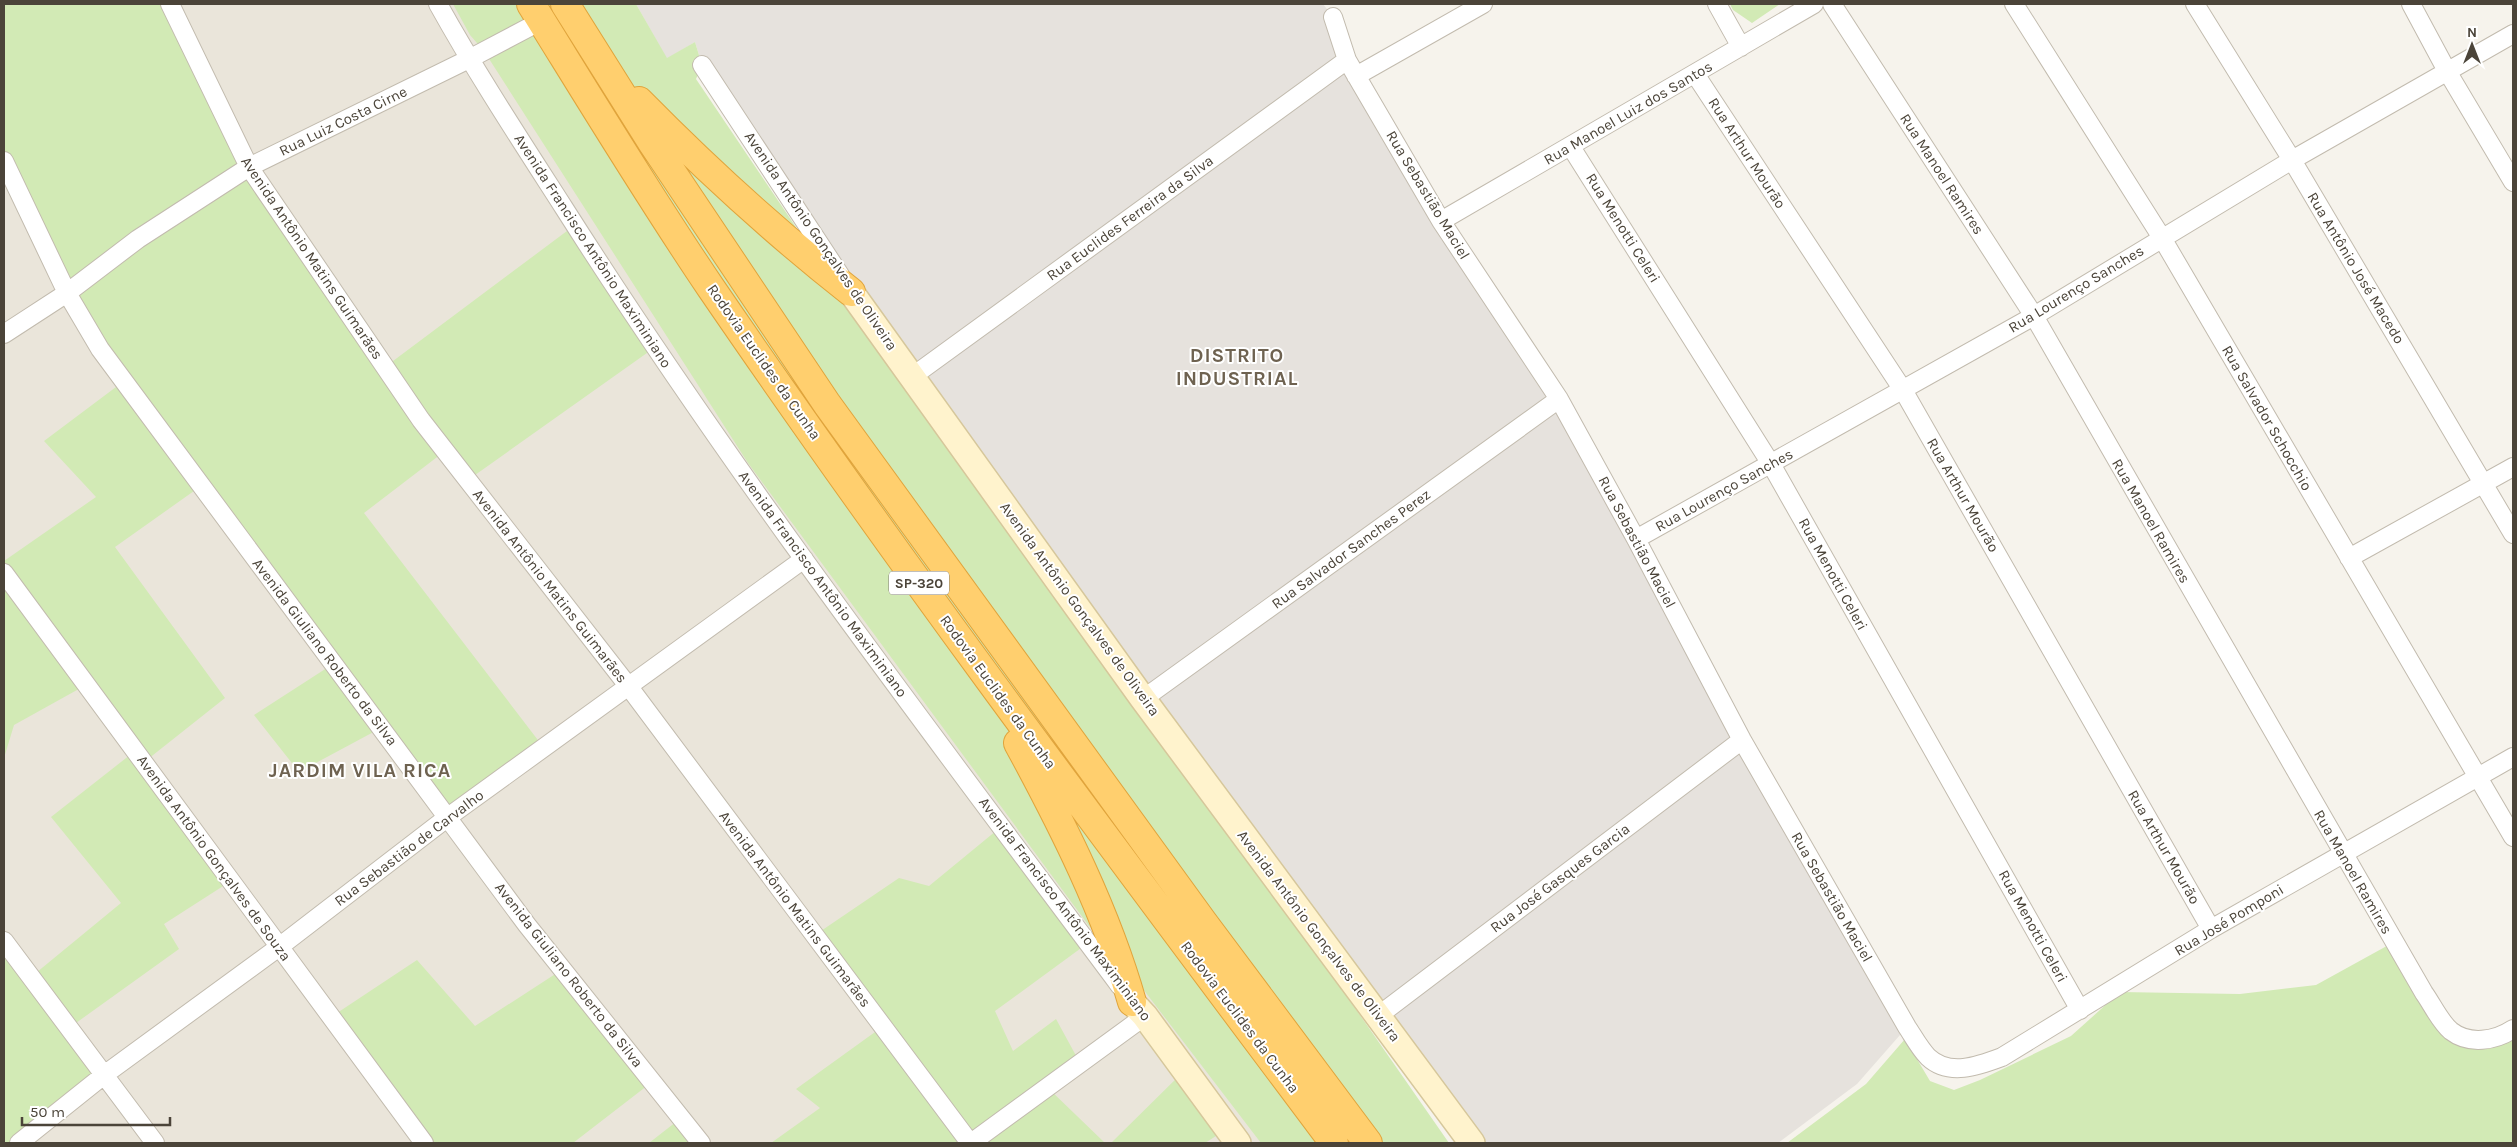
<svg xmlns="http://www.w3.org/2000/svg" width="2517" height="1147" font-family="Karla,sans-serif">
  <rect width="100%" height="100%" fill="#f6f3ec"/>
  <path fill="#eae5da" d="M 4,4 L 548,4 L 1348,1143 L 4,1143 Z"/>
  <path fill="#e6e2dd" d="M 636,4 L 1323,4 L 1333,17 L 1347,60 L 1559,399 L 1907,1027 L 1857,1084 L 1778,1143 L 1472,1143 L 1143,699 L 702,65 L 695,42 L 667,59 Z"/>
  <path fill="#d2eab5" d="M 4,4 L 170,4 L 249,167 L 385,367 L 575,225 L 654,348 L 468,480 L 445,451 L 364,513 L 544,748 L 448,817 L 381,728 L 299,772 L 254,715 L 333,664 L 201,486 L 115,547 L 225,698 L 143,763 L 231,881 L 164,924 L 179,949 L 69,1028 L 104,1075 L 19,1143 L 4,1143 L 4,941 L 31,977 L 121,903 L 51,817 L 135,751 L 86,685 L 14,725 L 4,758 L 4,561 L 96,497 L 44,441 L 124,381 L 4,161 Z
    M 453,4 L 636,4 L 667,58 L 695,42 L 702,65 L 696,79 L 912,399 L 1323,962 L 1449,1143 L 1261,1143 L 1120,959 L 1089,926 L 748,463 L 484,51 L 470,35 Z
    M 1730,4 L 1780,4 L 1752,23 L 1733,10 Z
    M 1002,826 L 1088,943 L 995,1011 L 1013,1051 L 1056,1019 L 1080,1063 L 1048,1088 L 1105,1143 L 771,1143 L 820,1108 L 796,1089 L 882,1027 L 815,935 L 899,878 L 929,886 Z
    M 2394,942 L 2465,1039 L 2513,1029 L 2513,1143 L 1787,1143 L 1866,1084 L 1905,1039 L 1930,1081 L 1954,1090 L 1980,1080 L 2071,1036 L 2120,992 L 2240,994 L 2316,985 Z
    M 417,960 L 475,1026 L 563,969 L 652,1082 L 573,1143 L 424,1143 L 331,1017 Z
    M 1185,1070 L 1227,1129 L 1205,1143 L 1111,1143 Z
    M 681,1118 L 701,1143 L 649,1143 Z"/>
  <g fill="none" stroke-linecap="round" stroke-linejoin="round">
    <defs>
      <path id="street" d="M 170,4 L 249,167 L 421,420 L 629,687 L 970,1143
        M 438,4 C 477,74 521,141 564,208 C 735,477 930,731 1120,986
        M 1717,4 L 1741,47
        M 1832,4 L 2034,316 L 2424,993 C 2432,1004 2440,1022 2451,1031 C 2469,1045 2495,1041 2513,1029
        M 2014,4 L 2162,238 L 2513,837
        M 2195,4 L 2292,160 L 2513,534
        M 2411,4 L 2447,71 L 2513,182
        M 1333,17 L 1347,60 L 1441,221 L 1559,399 L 1636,539 L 1742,740 L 1907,1027 C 1913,1036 1920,1049 1928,1057 C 1949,1077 1978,1066 2002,1057 L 2211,929 L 2513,757
        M 702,65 L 840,275
        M 1695,74 L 1903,390 L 2211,929
        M 1356,76 L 1483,4
        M 1571,147 L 1771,464 L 2080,1010
        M 4,161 L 67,293 L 100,349 L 527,925 L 701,1143
        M 1441,221 L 1814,4
        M 4,334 L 67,293 L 138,239 L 249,167 L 469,59 L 541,21
        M 913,376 L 1347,60
        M 1636,539 L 2034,316 L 2292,160 L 2513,34
        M 2349,558 L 2513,467
        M 4,573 L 424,1143
        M 1143,699 L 1559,399
        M 4,941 L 155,1143
        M 1378,1016 L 1742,740
        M 19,1143 L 104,1075 L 279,947 L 448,817 L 804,559
        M 971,1143 L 1145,1016"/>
      <path id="secondary" d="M 851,292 L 1143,699 L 1472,1143
        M 1132,1002 L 1145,1016 L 1238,1143"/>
      <path id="highway" d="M 531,4 C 590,99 648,195 711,288 C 910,579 1123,861 1334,1143
        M 565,4 L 653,144 L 827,404 L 1203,922 L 1368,1143
        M 639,101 C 706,169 776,233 851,292
        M 1018,743 C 1063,826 1106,911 1132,1002"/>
    </defs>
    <use href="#street" stroke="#c2bbae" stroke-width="20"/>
    <use href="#secondary" stroke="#d6c79b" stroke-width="28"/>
    <use href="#highway" stroke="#e0a43c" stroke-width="30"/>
    <use href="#street" stroke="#fff" stroke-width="18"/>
    <use href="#secondary" stroke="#fff3cd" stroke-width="25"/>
    <use href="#highway" stroke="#ffcf6e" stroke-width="28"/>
  </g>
  <g text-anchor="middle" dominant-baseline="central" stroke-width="4" stroke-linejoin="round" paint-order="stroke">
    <rect fill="#fff" stroke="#817c74" stroke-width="1" x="889" y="571.5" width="60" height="23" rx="4"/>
    <g font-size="14" font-weight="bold" fill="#4b4439">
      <text x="919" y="583">SP-320</text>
    </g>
    <g font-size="15" fill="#4b4439" stroke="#fff">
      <text transform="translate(1628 113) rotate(-30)">Rua Manoel Luiz dos Santos</text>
      <text transform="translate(343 121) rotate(-26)">Rua Luiz Costa Cirne</text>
      <text transform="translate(1747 153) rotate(57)">Rua Arthur Mourão</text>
      <text transform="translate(1942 174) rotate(57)">Rua Manoel Ramires</text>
      <text transform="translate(1428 195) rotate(59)">Rua Sebastião Maciel</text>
      <text transform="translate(1130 218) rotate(-36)">Rua Euclides Ferreira da Silva</text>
      <text transform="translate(1623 228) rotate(58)">Rua Menotti Celeri</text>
      <text transform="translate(821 241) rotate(56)">Avenida Antônio Gonçalves de Oliveira</text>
      <text transform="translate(593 251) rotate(57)">Avenida Francisco Antônio Maximiniano</text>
      <text transform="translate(312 258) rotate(56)">Avenida Antônio Matins Guimarães</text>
      <text transform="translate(2356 268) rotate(59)">Rua Antônio José Macedo</text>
      <text transform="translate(2076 289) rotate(-31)">Rua Lourenço Sanches</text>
      <text transform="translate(764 362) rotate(55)">Rodovia Euclides da Cunha</text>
      <text transform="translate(2267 418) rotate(60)">Rua Salvador Schocchio</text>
      <text transform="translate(1724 490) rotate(-29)">Rua Lourenço Sanches</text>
      <text transform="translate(1963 495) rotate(60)">Rua Arthur Mourão</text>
      <text transform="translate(2151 521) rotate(60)">Rua Manoel Ramires</text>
      <text transform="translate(1637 542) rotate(62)">Rua Sebastião Maciel</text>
      <text transform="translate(1351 549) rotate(-36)">Rua Salvador Sanches Perez</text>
      <text transform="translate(1833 574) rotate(61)">Rua Menotti Celeri</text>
      <text transform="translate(823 584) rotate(54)">Avenida Francisco Antônio Maximiniano</text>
      <text transform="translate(550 586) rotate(52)">Avenida Antônio Matins Guimarães</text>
      <text transform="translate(1080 609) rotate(54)">Avenida Antônio Gonçalves de Oliveira</text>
      <text transform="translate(325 652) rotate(53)">Avenida Giuliano Roberto da Silva</text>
      <text transform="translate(998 692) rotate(54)">Rodovia Euclides da Cunha</text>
      <text transform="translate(2164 847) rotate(60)">Rua Arthur Mourão</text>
      <text transform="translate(409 848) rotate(-37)">Rua Sebastião de Carvalho</text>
      <text transform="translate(214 858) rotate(54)">Avenida Antônio Gonçalves de Souza</text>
      <text transform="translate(2353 872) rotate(60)">Rua Manoel Ramires</text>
      <text transform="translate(1560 878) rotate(-37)">Rua José Gasques Garcia</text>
      <text transform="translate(1832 897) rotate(60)">Rua Sebastião Maciel</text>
      <text transform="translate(795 909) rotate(53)">Avenida Antônio Matins Guimarães</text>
      <text transform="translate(1065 909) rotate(53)">Avenida Francisco Antônio Maximiniano</text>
      <text transform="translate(2229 920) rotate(-31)">Rua José Pomponi</text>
      <text transform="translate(2033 926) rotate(61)">Rua Menotti Celeri</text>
      <text transform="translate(1319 936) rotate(53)">Avenida Antônio Gonçalves de Oliveira</text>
      <text transform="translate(569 975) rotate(52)">Avenida Giuliano Roberto da Silva</text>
      <text transform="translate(1240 1017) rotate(53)">Rodovia Euclides da Cunha</text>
    </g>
    <g font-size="20" font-weight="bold" letter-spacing="1" fill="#6e6250" stroke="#fff">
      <text x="1237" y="355">DISTRITO<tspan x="1237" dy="23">INDUSTRIAL</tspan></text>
      <text x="360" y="770">JARDIM VILA RICA</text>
    </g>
  </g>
  <rect width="2517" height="1147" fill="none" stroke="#4b4439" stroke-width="10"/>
  <g transform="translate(2472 45)" stroke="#ffffff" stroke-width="4" paint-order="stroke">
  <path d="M0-4L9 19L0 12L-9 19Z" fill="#4b4439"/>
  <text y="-8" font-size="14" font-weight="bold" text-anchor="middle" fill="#4b4439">N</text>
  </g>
  <path d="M22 1117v8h148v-8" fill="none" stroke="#4b4439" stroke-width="2.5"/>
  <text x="30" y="1117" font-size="15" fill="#4b4439" stroke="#ffffff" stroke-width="4" paint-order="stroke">50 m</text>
</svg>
